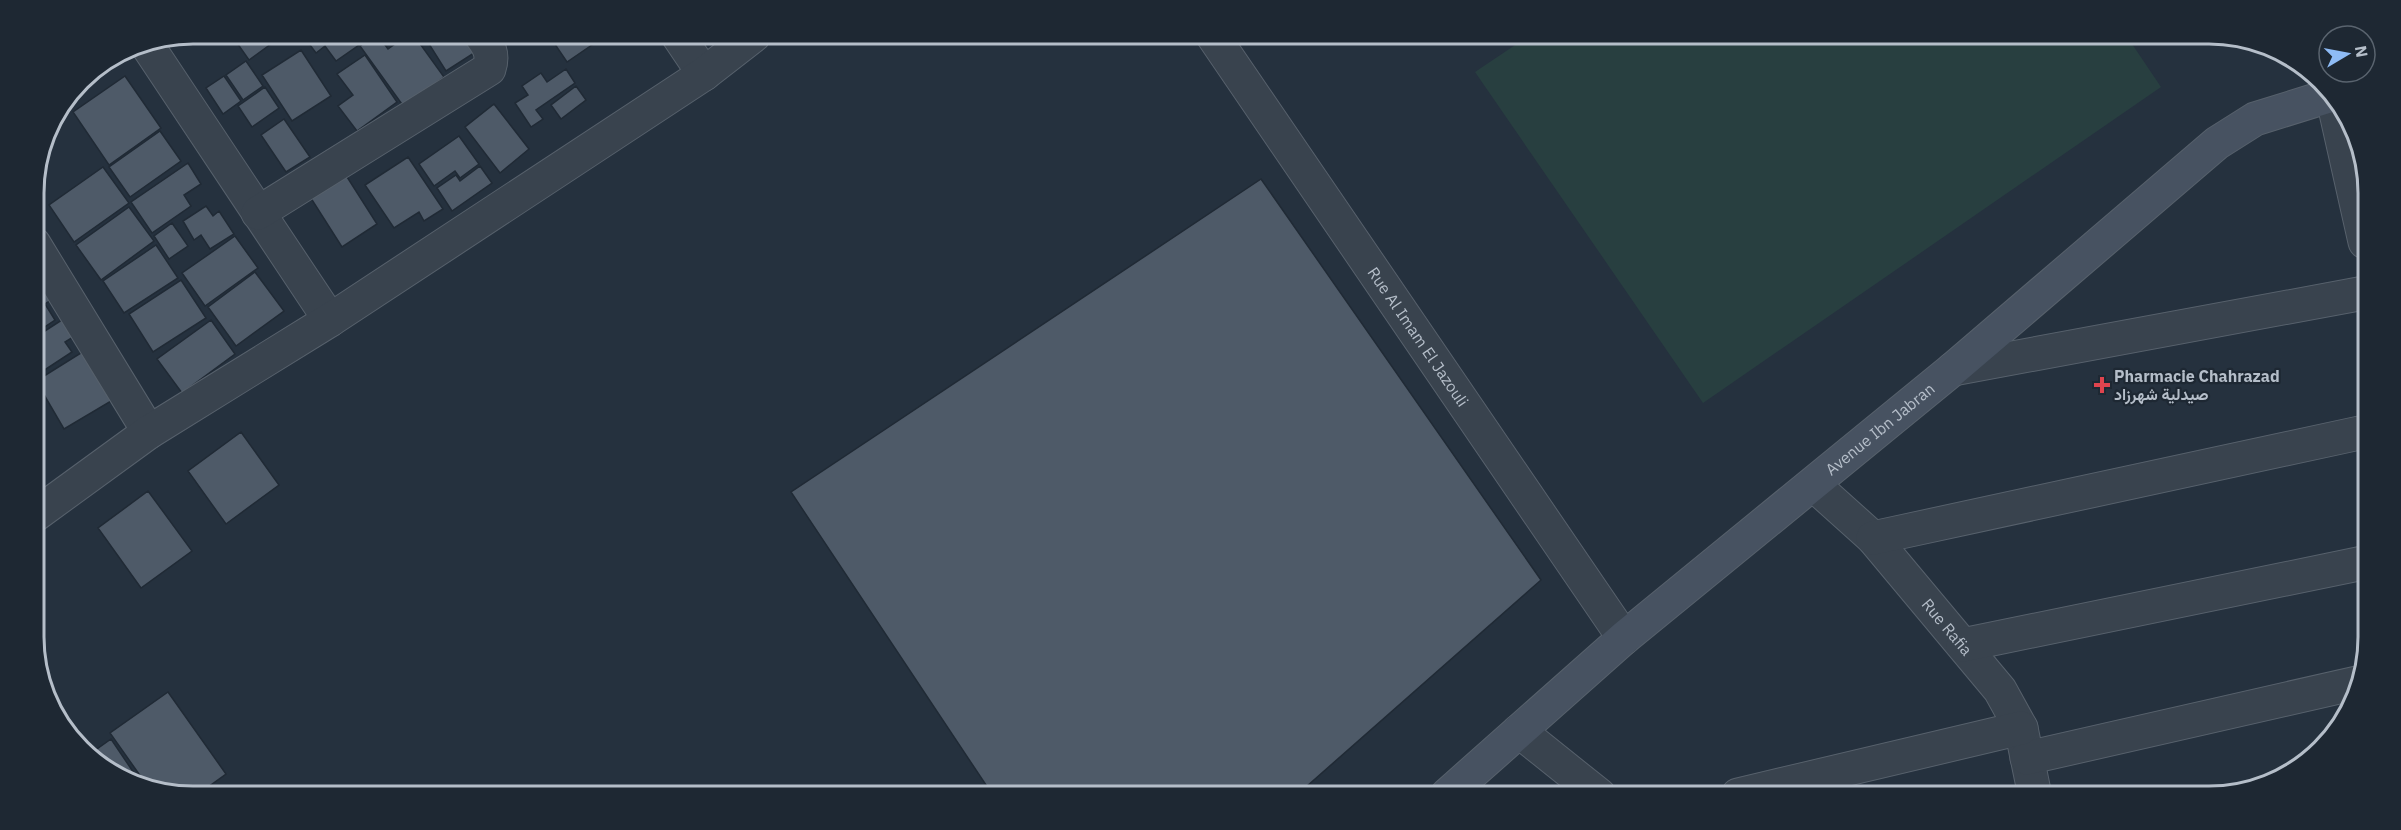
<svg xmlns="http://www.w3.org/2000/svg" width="2401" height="830" font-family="'IBM Plex Sans',Vazirmatn,sans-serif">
  <rect width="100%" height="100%" fill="#25313e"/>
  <path fill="#283f40" d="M 1527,37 L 2128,38 L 2161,87 L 1703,403 L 1475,72 Z"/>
  <path fill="#4e5a68" stroke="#202a35" stroke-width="1.5" d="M 230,33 L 286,33 L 249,60 Z
    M 301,33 L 350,33 L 359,45 L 336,61 L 325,46 L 316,53 Z
    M 377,34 L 388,49 L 409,34 L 413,34 L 444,77 L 404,107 L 360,46 Z
    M 428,34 L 477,34 L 485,46 L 446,71 L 429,44 L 433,41 Z
    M 548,34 L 603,34 L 605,36 L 567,62 Z
    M 301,50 L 331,96 L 292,121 L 262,75 Z
    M 365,55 L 397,102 L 357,131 L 338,106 L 353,95 L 337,74 Z
    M 246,61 L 263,86 L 243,100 L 226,75 Z
    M 566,69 L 575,83 L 536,110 L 543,119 L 531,127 L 515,103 L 528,95 L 522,86 L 541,73 L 547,82 Z
    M 125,76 L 161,128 L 109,165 L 73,112 Z
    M 224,76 L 241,101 L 223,114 L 206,88 Z
    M 576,86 L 586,100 L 561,119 L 551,105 Z
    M 265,87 L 279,108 L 252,127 L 238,106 Z
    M 494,104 L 529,149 L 500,173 L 465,127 Z
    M 284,119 L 310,157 L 286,172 L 261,135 Z
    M 160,131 L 181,161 L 130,197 L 109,167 Z
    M 459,136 L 479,164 L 460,178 L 455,171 L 434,186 L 419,164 Z
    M 408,157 L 443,209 L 424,221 L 419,212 L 394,228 L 365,185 Z
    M 188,163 L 201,184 L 184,195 L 191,206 L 152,233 L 131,202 Z
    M 480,166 L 492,183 L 452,211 L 437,188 L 456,175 L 460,181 Z
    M 103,167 L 129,203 L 74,242 L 49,205 Z
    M 342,169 L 377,224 L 342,247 L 307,192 Z
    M 1261,179 L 1541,580 L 1298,794 L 992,794 L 791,492 Z
    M 206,206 L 213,216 L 219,211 L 234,234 L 210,249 L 201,235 L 194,240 L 183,221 Z
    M 129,207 L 154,241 L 101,280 L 76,245 Z
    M 172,223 L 188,246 L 169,259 L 154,236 Z
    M 235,236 L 258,268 L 205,306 L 182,273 Z
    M 156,245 L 178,278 L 124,313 L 103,281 Z
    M 255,272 L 284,311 L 236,346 L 208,307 Z
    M 45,277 L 57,296 L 45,304 L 55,320 L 34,334 L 34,285 Z
    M 181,280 L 206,318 L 153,352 L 129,314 Z
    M 71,314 L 83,331 L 65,342 L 72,352 L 37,375 L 34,372 L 34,338 Z
    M 211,320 L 235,354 L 182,393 L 157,359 Z
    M 92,346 L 123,394 L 64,429 L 36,381 Z
    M 241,432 L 279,485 L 226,524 L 188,471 Z
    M 148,491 L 192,551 L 141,588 L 98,528 Z
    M 168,692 L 226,774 L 201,792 L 151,791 L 110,733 Z
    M 111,739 L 144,788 L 90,754 Z"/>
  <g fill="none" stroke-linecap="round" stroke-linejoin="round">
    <defs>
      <g id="street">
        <path d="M 677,34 L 704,74"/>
        <path id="s1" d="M 1213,36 L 1624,638"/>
        <path d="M 145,42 L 330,320"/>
        <path d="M 2332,95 L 2365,242"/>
        <path d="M 258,213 L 489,69 C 494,54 489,46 480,34"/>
        <path d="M 34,244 L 149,432"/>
        <path d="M 1953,369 L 2364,293"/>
        <path id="s2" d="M 1814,485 L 1873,538 L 2000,690 L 2021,728 L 2035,796"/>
        <path d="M 35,515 L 149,432 L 330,320 L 704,74 L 754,35"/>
        <path d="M 1873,538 L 2364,432"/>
        <path d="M 1963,645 L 2363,563"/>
        <path d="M 1519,731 L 1599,795"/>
        <path d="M 2027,758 L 2361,682"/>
        <path d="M 1738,795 L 2021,728"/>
      </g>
      <g id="secondary">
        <path id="s3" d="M 1447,795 L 1624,638 L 1953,369 L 2217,143 L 2255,119 L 2332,95"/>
      </g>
    </defs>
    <use href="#street" stroke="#57616c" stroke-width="35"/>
    <use href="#secondary" stroke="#57616c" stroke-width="35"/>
    <use href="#street" stroke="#39434e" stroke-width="33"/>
    <use href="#secondary" stroke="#475261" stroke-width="33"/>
  </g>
  <path fill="#e0444e" stroke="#1e2833" stroke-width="2" d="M2099 376h6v6h6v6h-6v6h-6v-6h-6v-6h6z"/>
  <g text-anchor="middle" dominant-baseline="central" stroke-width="4.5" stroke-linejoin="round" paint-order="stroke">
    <g font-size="16" fill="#b5bec9" stroke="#1e2833">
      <text stroke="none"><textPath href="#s1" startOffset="364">Rue Al Imam El Jazouli</textPath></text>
      <text stroke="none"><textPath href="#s3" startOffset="567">Avenue Ibn Jabran</textPath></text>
      <text stroke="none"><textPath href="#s2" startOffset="195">Rue Rafia</textPath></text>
    </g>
    <g font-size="16" font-weight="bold" fill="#b5bec9" stroke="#1e2833" text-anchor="start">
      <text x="2114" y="376">Pharmacie Chahrazad<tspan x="2114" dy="18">صيدلية شهرزاد</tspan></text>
    </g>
  </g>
  <path d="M0 0H2401V830H0ZM193 44H2209A149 149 0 0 1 2358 193V637A149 149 0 0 1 2209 786H193A149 149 0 0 1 44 637V193A149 149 0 0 1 193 44Z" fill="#1e2833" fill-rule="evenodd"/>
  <path fill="none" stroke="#b5bec9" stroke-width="3" d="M193 44H2209A149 149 0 0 1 2358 193V637A149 149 0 0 1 2209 786H193A149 149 0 0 1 44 637V193A149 149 0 0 1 193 44Z"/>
  <g transform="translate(2347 54) rotate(80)"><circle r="28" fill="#1e2833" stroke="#5a646f" stroke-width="1.5"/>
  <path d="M0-4.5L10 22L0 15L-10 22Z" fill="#8ebbf5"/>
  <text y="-9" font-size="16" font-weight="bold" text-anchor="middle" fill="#b5bec9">N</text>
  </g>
</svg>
